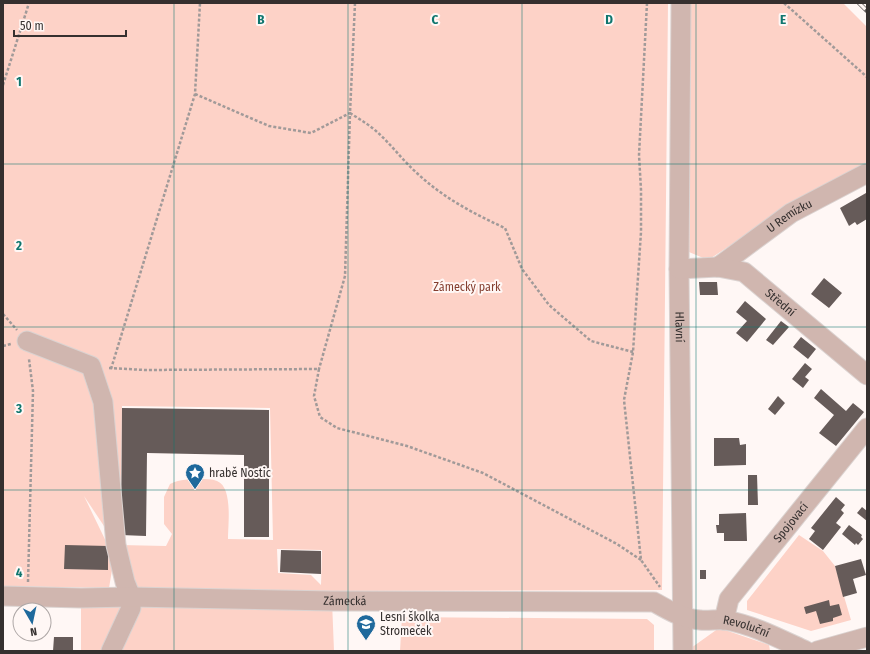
<svg xmlns="http://www.w3.org/2000/svg" width="870" height="654" font-family="'Fira Sans Condensed',sans-serif">
  <rect width="100%" height="100%" fill="#fff7f5"/>
  <path fill="#fdd2c7" fill-rule="evenodd" d="M 3,3 L 668,3 L 662,590 L 328,591 L 332,601 L 334,651 L 81,651 L 81,605 L 121,604 L 120,545 L 166,546 L 172,534 L 164,524 L 164,497 L 170,484 C 181,479 189,479 201,479 C 206,479 212,479 217,481 C 233,487 228,524 228,539 L 273,540 L 270,408 L 122,406 L 120,537 L 112,538 L 84,496 L 114,558 L 109,588 L 3,586 ZM 277,549 L 322,550 L 321,585 L 311,575 L 278,573 Z
    M 691,3 L 843,3 L 867,27 L 867,166 L 789,207 L 708,260 L 689,252 Z
    M 799,535 L 823,551 L 835,566 L 851,620 L 811,631 L 747,610 L 747,601 Z
    M 402,617 L 647,619 L 654,625 L 654,651 L 400,651 Z
    M 719,628 L 769,645 L 770,651 L 691,651 L 691,648 Z"/>
  <path fill="#665b59" d="M 866,193 L 867,196 L 866,216 L 867,219 L 857,225 L 855,222 L 849,226 L 840,208 Z
    M 824,278 L 842,293 L 829,308 L 811,294 Z
    M 699,282 L 717,282 L 718,295 L 700,295 Z
    M 745,301 L 766,319 L 747,342 L 736,333 L 747,321 L 736,312 Z
    M 781,321 L 789,327 L 773,345 L 766,340 Z
    M 801,337 L 816,349 L 808,359 L 793,347 Z
    M 805,363 L 812,369 L 805,377 L 809,380 L 803,388 L 792,379 Z
    M 821,389 L 846,411 L 853,403 L 864,412 L 836,446 L 819,433 L 834,415 L 814,398 Z
    M 778,396 L 785,403 L 775,415 L 768,409 Z
    M 122,408 L 269,410 L 269,537 L 244,537 L 244,455 L 147,453 L 146,536 L 121,535 Z
    M 714,438 L 739,438 L 740,445 L 746,444 L 746,465 L 714,466 Z
    M 748,475 L 757,475 L 758,505 L 748,505 Z
    M 836,497 L 845,505 L 841,510 L 844,513 L 836,523 L 841,527 L 823,550 L 809,539 L 815,531 L 811,528 Z
    M 862,507 L 867,511 L 867,521 L 857,513 Z
    M 746,513 L 747,541 L 724,541 L 724,533 L 717,533 L 716,525 L 719,525 L 719,514 Z
    M 849,525 L 862,535 L 861,537 L 863,539 L 858,545 L 856,543 L 855,545 L 842,534 Z
    M 65,545 L 108,546 L 108,570 L 64,569 Z
    M 281,550 L 321,551 L 321,574 L 280,572 Z
    M 861,559 L 866,575 L 853,579 L 857,593 L 843,597 L 835,566 Z
    M 700,570 L 706,570 L 706,579 L 700,579 Z
    M 829,600 L 830,606 L 839,604 L 842,615 L 833,618 L 833,621 L 820,624 L 816,611 L 806,614 L 804,607 Z
    M 54,637 L 73,637 L 73,651 L 53,651 Z"/>
  <g fill="none" stroke-linecap="round" stroke-linejoin="round">
    <defs>
      <g id="minor">
        <path id="s1" d="M 681,3 L 679,269 L 683,651"/>
        <path id="s2" d="M 718,267 L 791,213 L 867,173"/>
        <path id="s3" d="M 679,269 L 718,267 L 744,272 L 867,375"/>
        <path d="M 27,341 L 91,366 L 103,402 L 116,545 L 125,582 L 131,597 L 131,608 L 111,651"/>
        <path id="s4" d="M 3,596 L 81,598 L 131,597 L 332,601 L 654,602 C 668,610 683,619 700,620 C 708,621 717,619 725,620 C 754,625 780,639 806,651"/>
        <path id="s5" d="M 724,620 L 729,599 L 867,428"/>
        <path d="M 817,651 L 867,637"/>
      </g>
    </defs>
    <use href="#minor" stroke="#dbd3d1" stroke-width="21"/>
    <path stroke="#a19a99" stroke-width="2.5" stroke-dasharray="3 2" stroke-linecap="butt" d="M 355,3 L 350,113 C 359,119 368,124 376,131 C 391,144 403,161 419,175 C 444,198 474,214 505,228 L 522,269 L 549,305 L 591,341 L 633,352
      M 647,3 L 639,155 L 641,190 L 641,232 L 633,352 L 624,400 L 641,560 L 660,587
      M 784,3 L 867,77
      M 3,85 L 29,3
      M 195,94 L 269,126 L 311,133 L 350,113 L 345,276 L 319,369
      M 3,314 L 17,330
      M 3,346 L 11,344
      M 109,368 L 145,370 L 319,369 L 314,396 L 320,417 L 337,428 L 407,446 L 483,473 L 617,544 L 641,560
      M 111,369 L 195,94 L 200,3
      M 28,582 L 33,391 L 29,359"/>
    <use href="#minor" stroke="#d0b6af" stroke-width="19"/>
    <defs>
      <path id="rail" d="M 859,3 L 867,11"/>
    </defs>
    <use href="#rail" stroke="#5e5958" stroke-width="4.5"/>
    <use href="#rail" stroke="#fff7f5" stroke-width="3" stroke-dasharray="9" stroke-linecap="butt"/>
  </g>
  <path fill="none" stroke="#0f766e" stroke-width="1" stroke-opacity="0.55" d="M 174,3 L 174,651M 348,3 L 348,651M 522,3 L 522,651M 696,3 L 696,651M 3,164 L 867,164M 3,327 L 867,327M 3,490 L 867,490"/>
  <defs>
    <symbol id="sight-pin" viewBox="-11 -11 22 30"><path d="M0 17L-7.5 6A9.5 9.5 0 1 1 7.5 6Z" fill="#1f699c" stroke="#fff7f5"/><path d="M0-6L1.8-2.2L6-1.7L2.9 1.2L3.7 5.4L0 3.3L-3.7 5.4L-2.9 1.2L-6-1.7L-1.8-2.2Z" fill="#fff"/></symbol>
    <symbol id="school-pin" viewBox="-11 -11 22 30"><path d="M0 17L-7.5 6A9.5 9.5 0 1 1 7.5 6Z" fill="#1f699c" stroke="#fff7f5"/><path d="M0-5L7-2L0 1L-7-2ZM-4 1L0 2.5L4 1V4Q0 6-4 4Z" fill="#fff"/></symbol>
  </defs>
  <g fill-rule="evenodd">
    <use href="#sight-pin" x="184" y="462" width="22" height="30"/>
    <use href="#school-pin" x="355" y="613" width="22" height="30"/>
  </g>
  <g text-anchor="middle" dominant-baseline="central" stroke-width="4" stroke-linejoin="round" paint-order="stroke">
    <g font-size="12" fill="#35302f" stroke="#fff7f5">
      <text stroke="none"><textPath href="#s2" startOffset="88">U Remízku</textPath></text>
      <text stroke="none"><textPath href="#s3" startOffset="113">Střední</textPath></text>
      <text stroke="none"><textPath href="#s1" startOffset="324">Hlavní</textPath></text>
      <text stroke="none"><textPath href="#s5" startOffset="120">Spojovací</textPath></text>
      <text stroke="none"><textPath href="#s4" startOffset="342">Zámecká</textPath></text>
      <text stroke="none"><textPath href="#s4" startOffset="748">Revoluční</textPath></text>
    </g>
    <g font-size="12" fill="#853e2f" stroke="#fff7f5">
      <text x="467" y="287">Zámecký park</text>
    </g>
    <g font-size="12" fill="#35302f" stroke="#fff7f5" text-anchor="start">
      <text x="209" y="473">hrabě Nostic</text>
      <text x="380" y="617">Lesní školka<tspan x="380" dy="14">Stromeček</tspan></text>
    </g>
  </g>
  <g font-size="13" text-anchor="middle" font-weight="bold" fill="#0f766e" stroke="#fff7f5" stroke-width="4" stroke-linejoin="round" paint-order="stroke">
    <text x="261" y="24">B</text>
    <text x="435" y="24">C</text>
    <text x="609" y="24">D</text>
    <text x="783" y="24">E</text>
    <text x="19" y="86">1</text>
    <text x="19" y="250">2</text>
    <text x="19" y="413">3</text>
    <text x="19" y="577">4</text>
  </g>
  <rect width="870" height="654" fill="none" stroke="#35302f" stroke-width="8"/>
  <g transform="translate(32 622) rotate(171)"><circle r="19" fill="#fff7f5" stroke="#aea7a6"/>
  <path d="M0-3L7 15L0 10L-7 15Z" fill="#1f699c"/>
  <text y="-6" font-size="11" font-weight="bold" text-anchor="middle" fill="#35302f">N</text>
  </g>
  <path d="M14 30v6h112v-6" fill="none" stroke="#35302f" stroke-width="2"/>
  <text x="20" y="30" font-size="12" fill="#35302f" stroke="#fff7f5" stroke-width="3" paint-order="stroke">50 m</text>
</svg>
